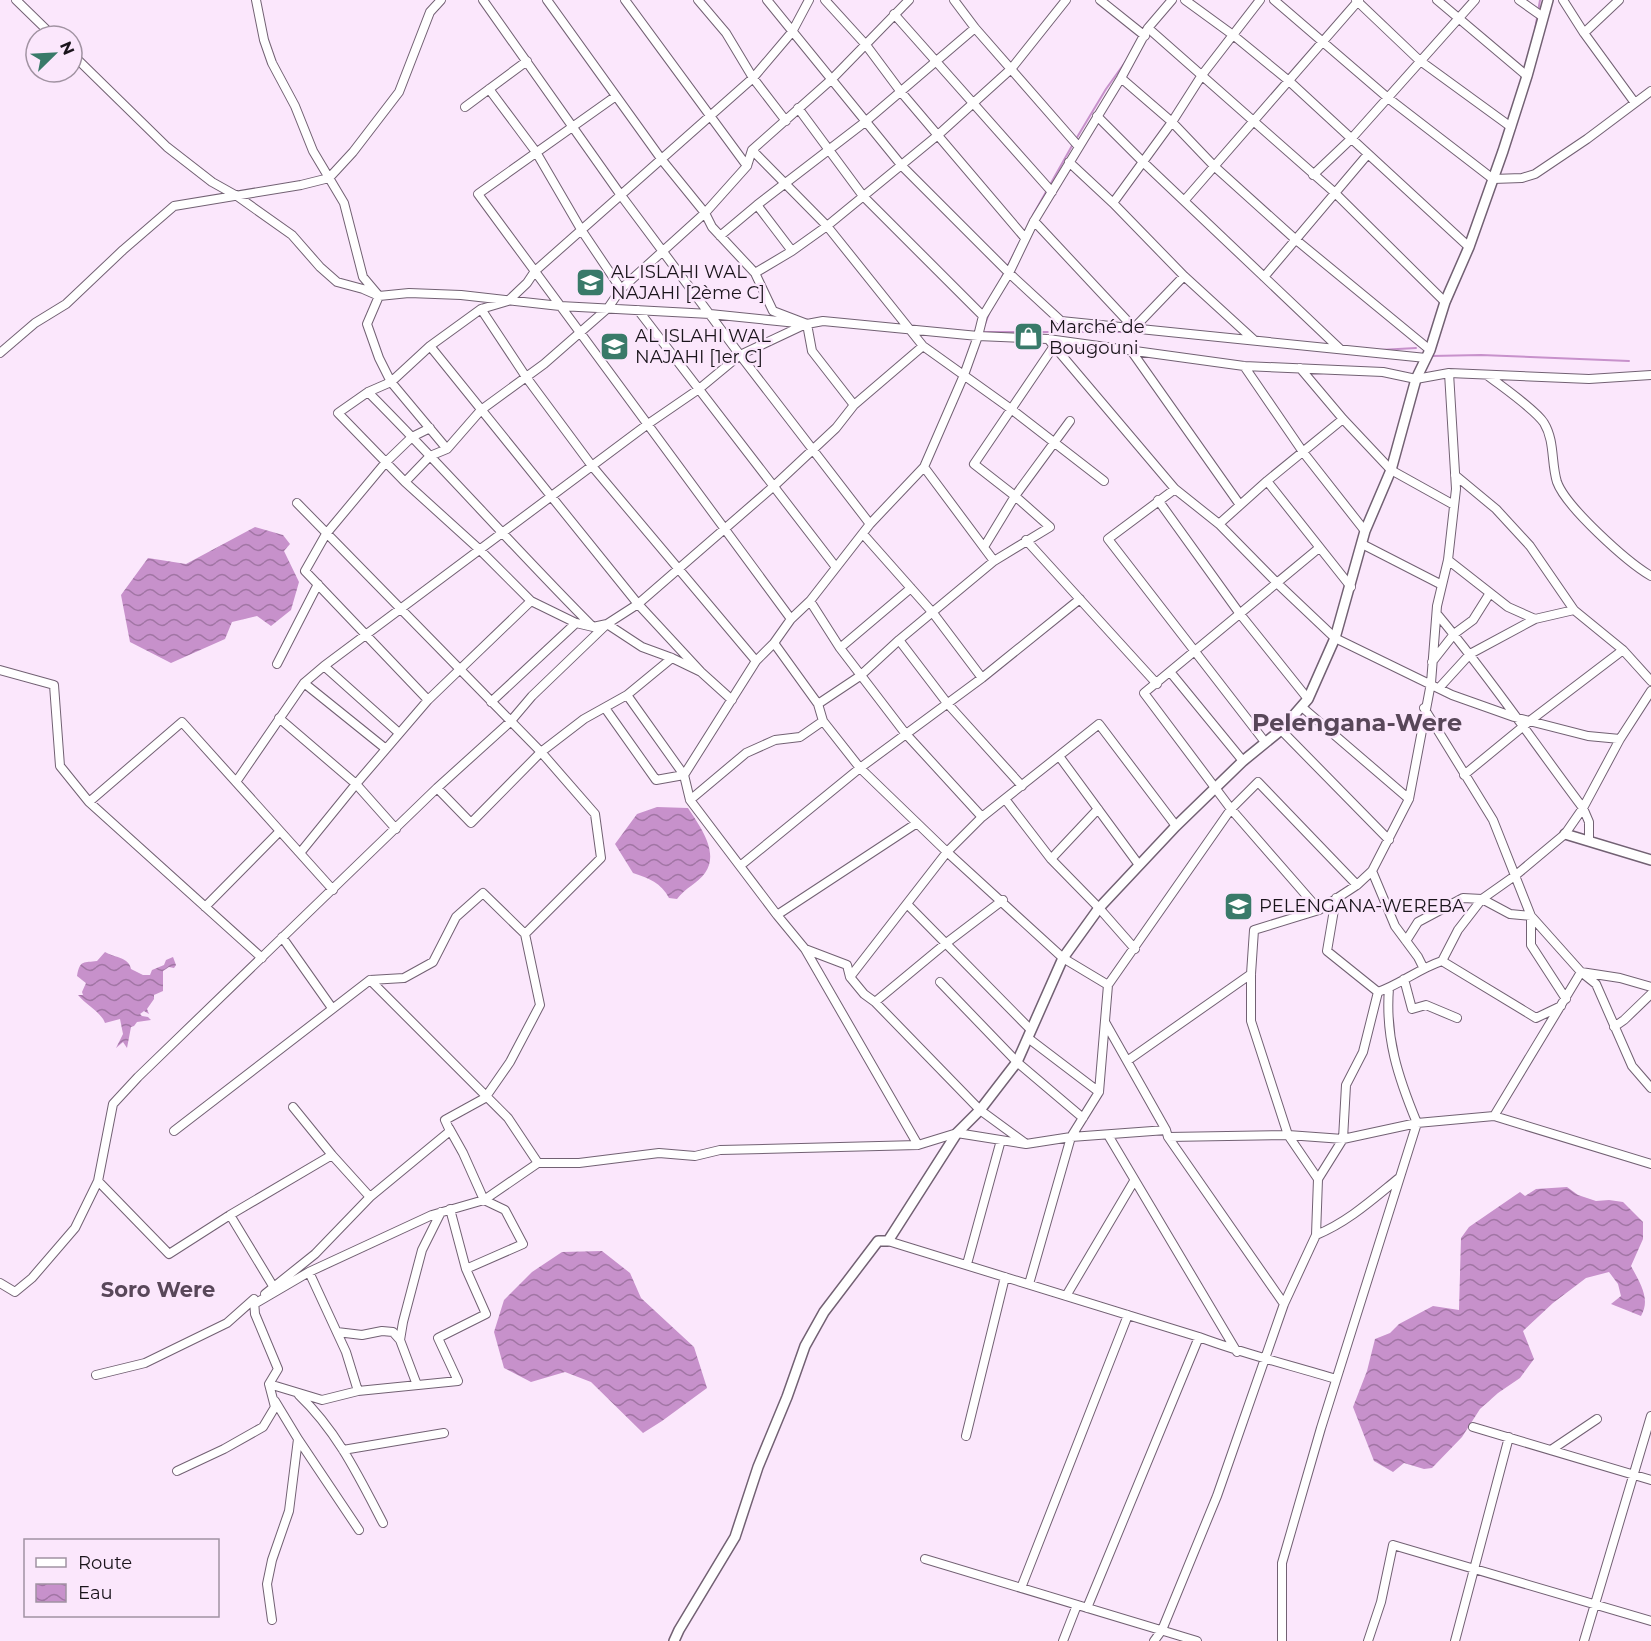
<svg xmlns="http://www.w3.org/2000/svg" width="1651" height="1641" font-family="Montserrat,sans-serif">
  <defs>
    <pattern id="water-waves" width="16" height="10" patternUnits="userSpaceOnUse" patternTransform="scale(1.5)"><rect width="16" height="10" fill="#c791cb"/><path d="M0 5q4-4 8 0t8 0" fill="none" stroke="#a175a4"/></pattern>
  </defs>
  <rect width="100%" height="100%" fill="#fbe7fc"/>
  <path fill="url(#water-waves)" d="M 255,527 L 283,535 L 290,544 L 284,551 L 299,582 L 291,610 L 271,626 L 257,616 L 232,622 L 225,639 L 171,663 L 130,642 L 121,595 L 148,558 L 186,564 Z
    M 657,807 L 688,808 C 699,825 720,852 705,873 C 698,883 685,888 677,899 L 669,898 C 661,883 649,878 633,873 L 615,844 L 637,814 Z
    M 105,952 C 115,958 129,957 131,969 L 143,975 L 150,975 L 152,970 L 164,965 L 166,960 L 173,957 L 176,965 L 174,968 L 169,967 L 163,971 L 163,991 L 154,995 L 154,999 L 147,1009 L 149,1014 L 144,1011 L 140,1014 L 142,1016 L 148,1017 L 151,1020 L 137,1022 L 134,1026 L 131,1027 L 127,1048 L 123,1042 L 116,1048 L 123,1034 L 120,1019 L 105,1023 C 101,1012 86,1005 78,995 L 83,995 L 82,992 L 86,983 L 77,976 C 80,959 84,963 97,961 Z
    M 1567,1187 L 1578,1195 L 1596,1201 L 1609,1200 L 1623,1202 L 1643,1222 L 1643,1239 L 1631,1266 C 1640,1283 1651,1299 1641,1316 L 1611,1304 L 1621,1296 L 1618,1284 L 1609,1272 L 1586,1278 L 1553,1303 L 1523,1331 L 1534,1359 L 1520,1378 L 1498,1393 L 1480,1409 L 1462,1437 L 1432,1468 L 1424,1469 L 1404,1463 L 1393,1472 L 1374,1461 L 1353,1407 L 1367,1371 L 1375,1339 L 1390,1333 L 1399,1324 L 1433,1306 L 1459,1310 L 1461,1238 L 1469,1227 L 1520,1192 L 1525,1196 L 1536,1189 Z
    M 602,1251 L 630,1273 L 641,1298 L 694,1347 L 707,1388 L 662,1421 L 643,1433 L 591,1382 L 565,1372 L 531,1382 L 504,1368 L 494,1332 L 504,1300 L 532,1272 L 562,1252 Z"/>
  <g fill="none" stroke-linecap="round" stroke-linejoin="round">
    <path stroke="#c791cb" stroke-width="2" d="M 1535,30 L 1540,0
      M 1076,139 L 1106,89 L 1126,61
      M 1033,215 L 1073,144
      M 1002,277 L 1020,242
      M 1448,307 L 1455,290
      M 990,311 L 982,332 L 1133,332
      M 1199,332 L 1223,334
      M 1380,350 L 1416,348
      M 1431,356 L 1481,355 L 1629,361"/>
    <defs>
      <path id="minor" d="M 16,0 L 53,36
        M 256,0 L 264,40 L 272,63 L 295,106 L 313,151 L 344,203 L 363,277 L 379,296 L 367,324 L 379,358 L 391,382 L 447,449
        M 483,0 L 620,194 L 740,355 L 870,524
        M 547,0 L 662,160 L 705,213 L 712,227 L 755,273 L 773,311 L 807,324 L 812,351 L 854,405
        M 625,0 L 747,166
        M 698,0 L 726,33 L 753,78 L 786,121
        M 767,0 L 902,166 L 1009,273 L 1061,321 L 1426,358
        M 825,0 L 866,45 L 901,92 L 1025,238
        M 954,0 L 975,28 L 1079,147
        M 1100,0 L 1145,36
        M 1185,0 L 1233,35 L 1289,81 L 1469,247
        M 1274,0 L 1388,98 L 1493,179 L 1522,178 L 1535,174 L 1587,139 L 1651,91
        M 1356,0 L 1419,60 L 1511,127
        M 1437,0 L 1527,76
        M 1519,0 L 1543,17
        M 1563,0 L 1584,33 L 1635,103
        M 894,14 L 1052,192
        M 1148,28 L 1334,192 L 1445,302
        M 1584,33 L 1619,0
        M 72,54 L 167,147 L 212,182 L 237,196 L 292,235 L 320,267 L 337,282 L 363,289 L 379,296 L 409,293 L 461,295 L 560,306 L 710,314 L 807,324 L 823,321 L 978,336 L 1048,339 L 1244,366 L 1383,372 L 1416,379 L 1449,373 L 1589,379 L 1651,375
        M 1121,78 L 1172,122 L 1214,166 L 1295,239 L 1430,350
        M 489,89 L 536,152 L 582,231 L 621,289
        M 616,96 L 478,194 L 791,619
        M 465,107 L 527,61
        M 798,108 L 863,196 L 983,316
        M 1097,116 L 1143,162 L 1340,349
        M 752,150 L 827,226 L 923,346 L 1011,409 L 1104,481
        M 1069,162 L 1113,203 L 1184,276 L 1254,340
        M 1313,175 L 1351,139 L 1475,0
        M 1184,201 L 1359,0
        M 1113,203 L 1172,122 L 1202,75 L 1260,0
        M 757,205 L 792,251
        M 1034,221 L 1134,328 L 1184,276
        M 720,236 L 757,205 L 865,122 L 975,28
        M 755,273 L 792,251 L 827,226 L 938,135 L 1011,69 L 1066,0
        M 1264,277 L 1368,154
        M 481,309 L 526,377 L 592,466 L 756,661
        M 638,310 L 835,566
        M 1048,339 L 1175,489 L 1219,524 L 1278,584 L 1335,638 L 1452,695 L 1514,717 L 1588,736 L 1620,739
        M 430,346 L 638,604 L 701,672 L 732,700
        M 1130,349 L 1240,505
        M 0,353 L 35,323 L 66,304 L 123,250 L 174,206 L 301,185 L 329,178 L 353,152 L 399,92 L 430,12 L 441,0
        M 1244,366 L 1303,452 L 1365,531
        M 1300,368 L 1343,419 L 1391,470 L 1454,505
        M 1487,375 C 1501,386 1536,410 1544,423 C 1555,441 1551,463 1557,482 C 1566,507 1627,562 1651,576
        M 368,392 C 445,469 516,550 593,627
        M 924,467 L 994,561
        M 1455,475 L 1496,509 L 1530,546 L 1574,610 L 1623,650 L 1651,681
        M 1267,481 L 1351,587
        M 405,482 L 430,456 L 447,449 L 481,410 L 544,364 L 608,308 L 621,289 L 705,213 L 747,166 L 752,150 L 832,79 L 909,0
        M 1175,489 L 1108,539 L 1265,742
        M 1158,500 L 1240,614 L 1308,699
        M 1219,524 L 1267,481 L 1343,419
        M 863,534 L 933,613 L 982,678
        M 1026,540 L 1157,684
        M 1362,544 L 1442,585
        M 984,547 L 1015,496 L 1070,421
        M 1319,548 L 1144,693 L 1231,809 L 1319,910
        M 1448,560 L 1508,607 L 1535,619
        M 810,601 L 840,648 L 905,733 L 982,817
        M 1437,614 C 1489,676 1534,743 1583,808 L 1589,822 L 1589,841
        M 899,640 L 947,703 L 1022,786
        M 774,643 L 818,704 L 823,721 L 860,768 L 947,852 L 1063,958 L 1108,985
        M 840,648 L 911,588
        M 1432,662 L 1454,634 L 1473,620 L 1490,593
        M 277,664 L 318,584
        M 324,666 L 399,733
        M 0,670 L 54,685 L 60,766 L 89,802 L 262,958
        M 701,672 L 672,658 L 642,647 L 607,624 L 593,627 L 576,623 L 531,601 L 480,550 L 405,482 L 338,413 L 368,392 L 391,382 L 430,346 L 481,309 L 508,301 L 527,283 L 535,271 L 753,78 L 792,32 L 809,0
        M 1171,673 L 1243,761
        M 304,683 L 386,749
        M 1439,688 L 1470,654 L 1535,619 L 1574,610
        M 627,695 L 684,775 L 690,800 L 777,915 L 805,949 L 847,965 L 850,977 L 947,852 L 982,817 L 1099,724 L 1176,826
        M 428,700 L 305,571 L 326,534 L 386,462 L 412,437 L 430,428
        M 491,702 L 576,623
        M 818,704 L 860,676 L 899,640 L 994,561 L 1050,527 L 1015,496 L 974,464 L 1054,346
        M 605,708 L 656,780 L 684,775 L 756,661 L 774,643 L 791,619 L 810,601 L 870,524 L 924,467 L 964,375 L 978,336 L 983,316 L 1009,273 L 1034,221 L 1121,78 L 1148,28 L 1172,0
        M 1303,708 L 1409,799
        M 1424,708 L 1493,820 L 1531,916 L 1581,972 L 1620,978 L 1651,987
        M 279,718 L 356,784 L 396,829
        M 1281,730 L 1389,840
        M 1059,756 L 1139,865
        M 1464,775 L 1531,720 L 1623,650
        M 236,782 L 304,683 L 324,666 L 648,424 L 699,389 L 740,355 L 806,324
        M 437,788 L 471,823 L 541,752 L 584,719 L 627,695 L 672,658
        M 1005,799 L 1051,859 L 1099,908 L 1135,949
        M 690,800 L 746,753 L 775,740 L 800,737 L 823,721
        M 89,802 L 182,722 L 333,890
        M 300,853 L 356,784 L 428,700 L 531,601
        M 1051,859 L 1098,809
        M 740,866 L 860,768 L 982,678 L 1080,599
        M 1372,871 L 1395,926 L 1418,957 L 1423,967
        M 1336,898 L 1327,951 L 1378,992
        M 908,905 L 1031,1030
        M 205,907 L 280,831
        M 777,915 L 917,823
        M 282,937 L 332,1008
        M 1406,941 L 1418,922 L 1463,898 L 1482,899 L 1510,914 L 1531,916 L 1531,945 L 1566,999
        M 805,949 L 918,1145
        M 1442,961 L 1536,1018 L 1561,1006
        M 850,977 L 864,994 L 875,1002 L 980,1110 L 1025,1143
        M 1404,979 L 1412,1009 L 1426,1005 L 1457,1018
        M 370,980 L 508,1118 L 538,1163
        M 940,982 L 1017,1062 L 1083,1118
        M 875,1002 L 945,944 L 1003,900
        M 1105,1022 L 1166,1130
        M 1614,1027 L 1624,1020 L 1651,994
        M 1028,1038 L 1099,1092
        M 1127,1061 L 1251,974
        M 293,1107 L 332,1155 L 370,1197
        M 1494,1116 L 1581,972 L 1596,984 L 1632,1066 L 1651,1088
        M 174,1131 L 370,980 L 404,978 L 433,962 L 456,917 L 483,893 L 525,934
        M 1108,1135 L 1237,1352
        M 1168,1137 L 1284,1304
        M 1318,1179 L 1288,1135 L 1251,1021 L 1251,974 L 1254,930 L 1319,910 L 1357,885 L 1372,871 L 1409,799 L 1431,683 L 1437,606 L 1448,560 L 1456,489 L 1449,373
        M 98,1181 L 169,1254 L 230,1215 L 332,1155
        M 450,1209 L 466,1269
        M 230,1215 L 273,1286
        M 1316,1235 C 1348,1222 1373,1199 1399,1178
        M 888,1241 L 1199,1337 C 1244,1354 1290,1365 1336,1379
        M 967,1264 L 1001,1140
        M 309,1272 L 346,1352 L 358,1391
        M 0,1283 L 15,1292 L 32,1278 L 75,1228 L 98,1181 L 113,1104 L 138,1077 L 437,788 L 510,722 L 532,696 L 607,624 L 638,604 L 774,486 L 836,428 L 854,405 L 923,346
        M 1029,1284 L 1071,1137 L 1099,1092 L 1108,985 L 1231,809 L 1258,782 L 1357,885
        M 265,1294 L 315,1254 L 370,1197 L 450,1131 L 445,1120 L 485,1098 L 510,1062 L 540,1005 L 525,934 L 601,858 L 595,814 L 541,752 L 297,503
        M 1066,1296 L 1134,1181
        M 337,1332 L 362,1335 L 382,1331 L 393,1332 L 400,1340
        M 96,1375 L 145,1363 L 227,1323 L 254,1299 L 256,1303 L 309,1272 L 432,1215 L 484,1200 L 538,1163 L 579,1163 L 659,1153 L 695,1156 L 720,1150 L 918,1145 L 957,1133 L 1026,1144 L 1071,1137 L 1166,1130 L 1168,1137 L 1288,1135 L 1343,1139 L 1417,1123 L 1494,1116 L 1651,1164
        M 269,1384 L 322,1400 L 358,1391 L 458,1381 L 438,1338 L 486,1314 L 466,1269 L 523,1244 L 505,1210 L 484,1200 L 463,1153 L 449,1128
        M 417,1385 L 400,1340 L 403,1322 L 422,1250 L 441,1212
        M 299,1395 C 337,1431 359,1477 383,1523
        M 1473,1427 L 1651,1480
        M 966,1436 L 1005,1277
        M 298,1439 L 359,1530
        M 343,1450 L 444,1433
        M 1551,1450 L 1597,1419
        M 177,1471 L 224,1449 L 263,1427 L 275,1407 L 269,1384 L 278,1369 L 255,1314 L 254,1300
        M 925,1559 L 1197,1641
        M 1021,1588 L 1128,1315
        M 1087,1608 L 1199,1337
        M 272,1620 L 267,1584 L 272,1560 L 289,1511 L 298,1439 L 275,1401
        M 1063,1641 L 1077,1605
        M 1154,1641 L 1162,1630 L 1217,1496 L 1284,1304 L 1316,1235 L 1318,1179 L 1343,1139 L 1346,1085 L 1363,1052 L 1378,992 C 1401,984 1418,969 1442,961 L 1458,930 L 1482,899 L 1516,875 L 1565,834 L 1583,808 L 1620,739 L 1651,691
        M 1282,1641 L 1282,1563 L 1321,1428 L 1417,1123 C 1398,1077 1385,1038 1389,988
        M 1368,1641 L 1381,1602 L 1393,1545 L 1651,1621
        M 1455,1641 L 1509,1437
        M 1584,1641 L 1651,1416"/>
      <path id="tertiary" d="M 1565,834 L 1651,860
        M 674,1641 L 679,1630 L 735,1537 L 758,1467 L 787,1397 L 805,1346 L 824,1312 L 878,1241 L 888,1241 L 957,1133 L 980,1110 L 1017,1062 L 1063,958 L 1099,908 L 1176,826 L 1243,761 L 1281,730 L 1308,699 L 1335,638 L 1365,531 L 1391,470 L 1416,379 L 1430,350 L 1445,302 L 1469,247 L 1503,151 L 1527,76 L 1548,0"/>
    </defs>
    <use href="#minor" stroke="#726173" stroke-width="10"/>
    <use href="#tertiary" stroke="#726173" stroke-width="12"/>
    <use href="#minor" stroke="#fff" stroke-width="8"/>
    <use href="#tertiary" stroke="#fff" stroke-width="9"/>
  </g>
  <defs>
    <symbol id="school-square" viewBox="-11 -11 22 22"><rect x="-9" y="-9" width="18" height="18" rx="4" fill="#397a69" stroke="#fbe7fc"/><path d="M0-5L7-2L0 1L-7-2ZM-4 1L0 2.5L4 1V4Q0 6-4 4Z" fill="#fff"/></symbol>
    <symbol id="shop-square" viewBox="-11 -11 22 22"><rect x="-9" y="-9" width="18" height="18" rx="4" fill="#397a69" stroke="#fbe7fc"/><path d="M-5-2.5h2.3a2.7 3.5 0 0 1 5.4 0H5L5.5 6h-11ZM-1.5-2.5h3a1.5 2.3 0 0 0-3 0Z" fill="#fff"/></symbol>
  </defs>
  <g fill-rule="evenodd">
    <use href="#school-square" x="574" y="266" width="33" height="33"/>
    <use href="#shop-square" x="1012" y="320" width="33" height="33"/>
    <use href="#school-square" x="598" y="330" width="33" height="33"/>
    <use href="#school-square" x="1222" y="890" width="33" height="33"/>
  </g>
  <g text-anchor="middle" dominant-baseline="central" stroke-width="5" stroke-linejoin="round" paint-order="stroke">
    <g font-size="18" fill="#1a141b" stroke="#fbe7fc" text-anchor="start">
      <text x="611" y="272">AL ISLAHI WAL<tspan x="611" dy="21">NAJAHI [2ème C]</tspan></text>
      <text x="1049" y="327">Marché de<tspan x="1049" dy="21">Bougouni</tspan></text>
      <text x="635" y="336">AL ISLAHI WAL<tspan x="635" dy="21">NAJAHI [1er C]</tspan></text>
      <text x="1259" y="906">PELENGANA-WEREBA</text>
    </g>
    <g font-size="21" font-weight="bold" fill="#584759" stroke="#fbe7fc">
      <text x="158" y="1289">Soro Were</text>
    </g>
    <g font-size="24" font-weight="bold" fill="#584759" stroke="#fbe7fc">
      <text x="1357" y="722">Pelengana-Were</text>
    </g>
  </g>
  <rect x="24" y="1539" width="195" height="78" fill="#fbe7fc" stroke="#a193a2" stroke-width="1.5"/>
  <rect x="36" y="1558" width="30" height="9" fill="#ffffff" stroke="#a193a2" stroke-width="1.5"/>
  <text x="78" y="1569" font-size="18" fill="#1a141b">Route</text>
  <rect x="36" y="1584" width="30" height="18" fill="url(#water-waves)" stroke="#a193a2" stroke-width="1.5"/>
  <text x="78" y="1599" font-size="18" fill="#1a141b">Eau</text>
  <g transform="translate(54 54) rotate(66)"><circle r="28" fill="#fbe7fc" stroke="#a193a2" stroke-width="1.5"/>
  <path d="M0-4.5L10 22L0 15L-10 22Z" fill="#397a69"/>
  <text y="-9" font-size="16" font-weight="bold" text-anchor="middle" fill="#1a141b">N</text>
  </g>
</svg>
